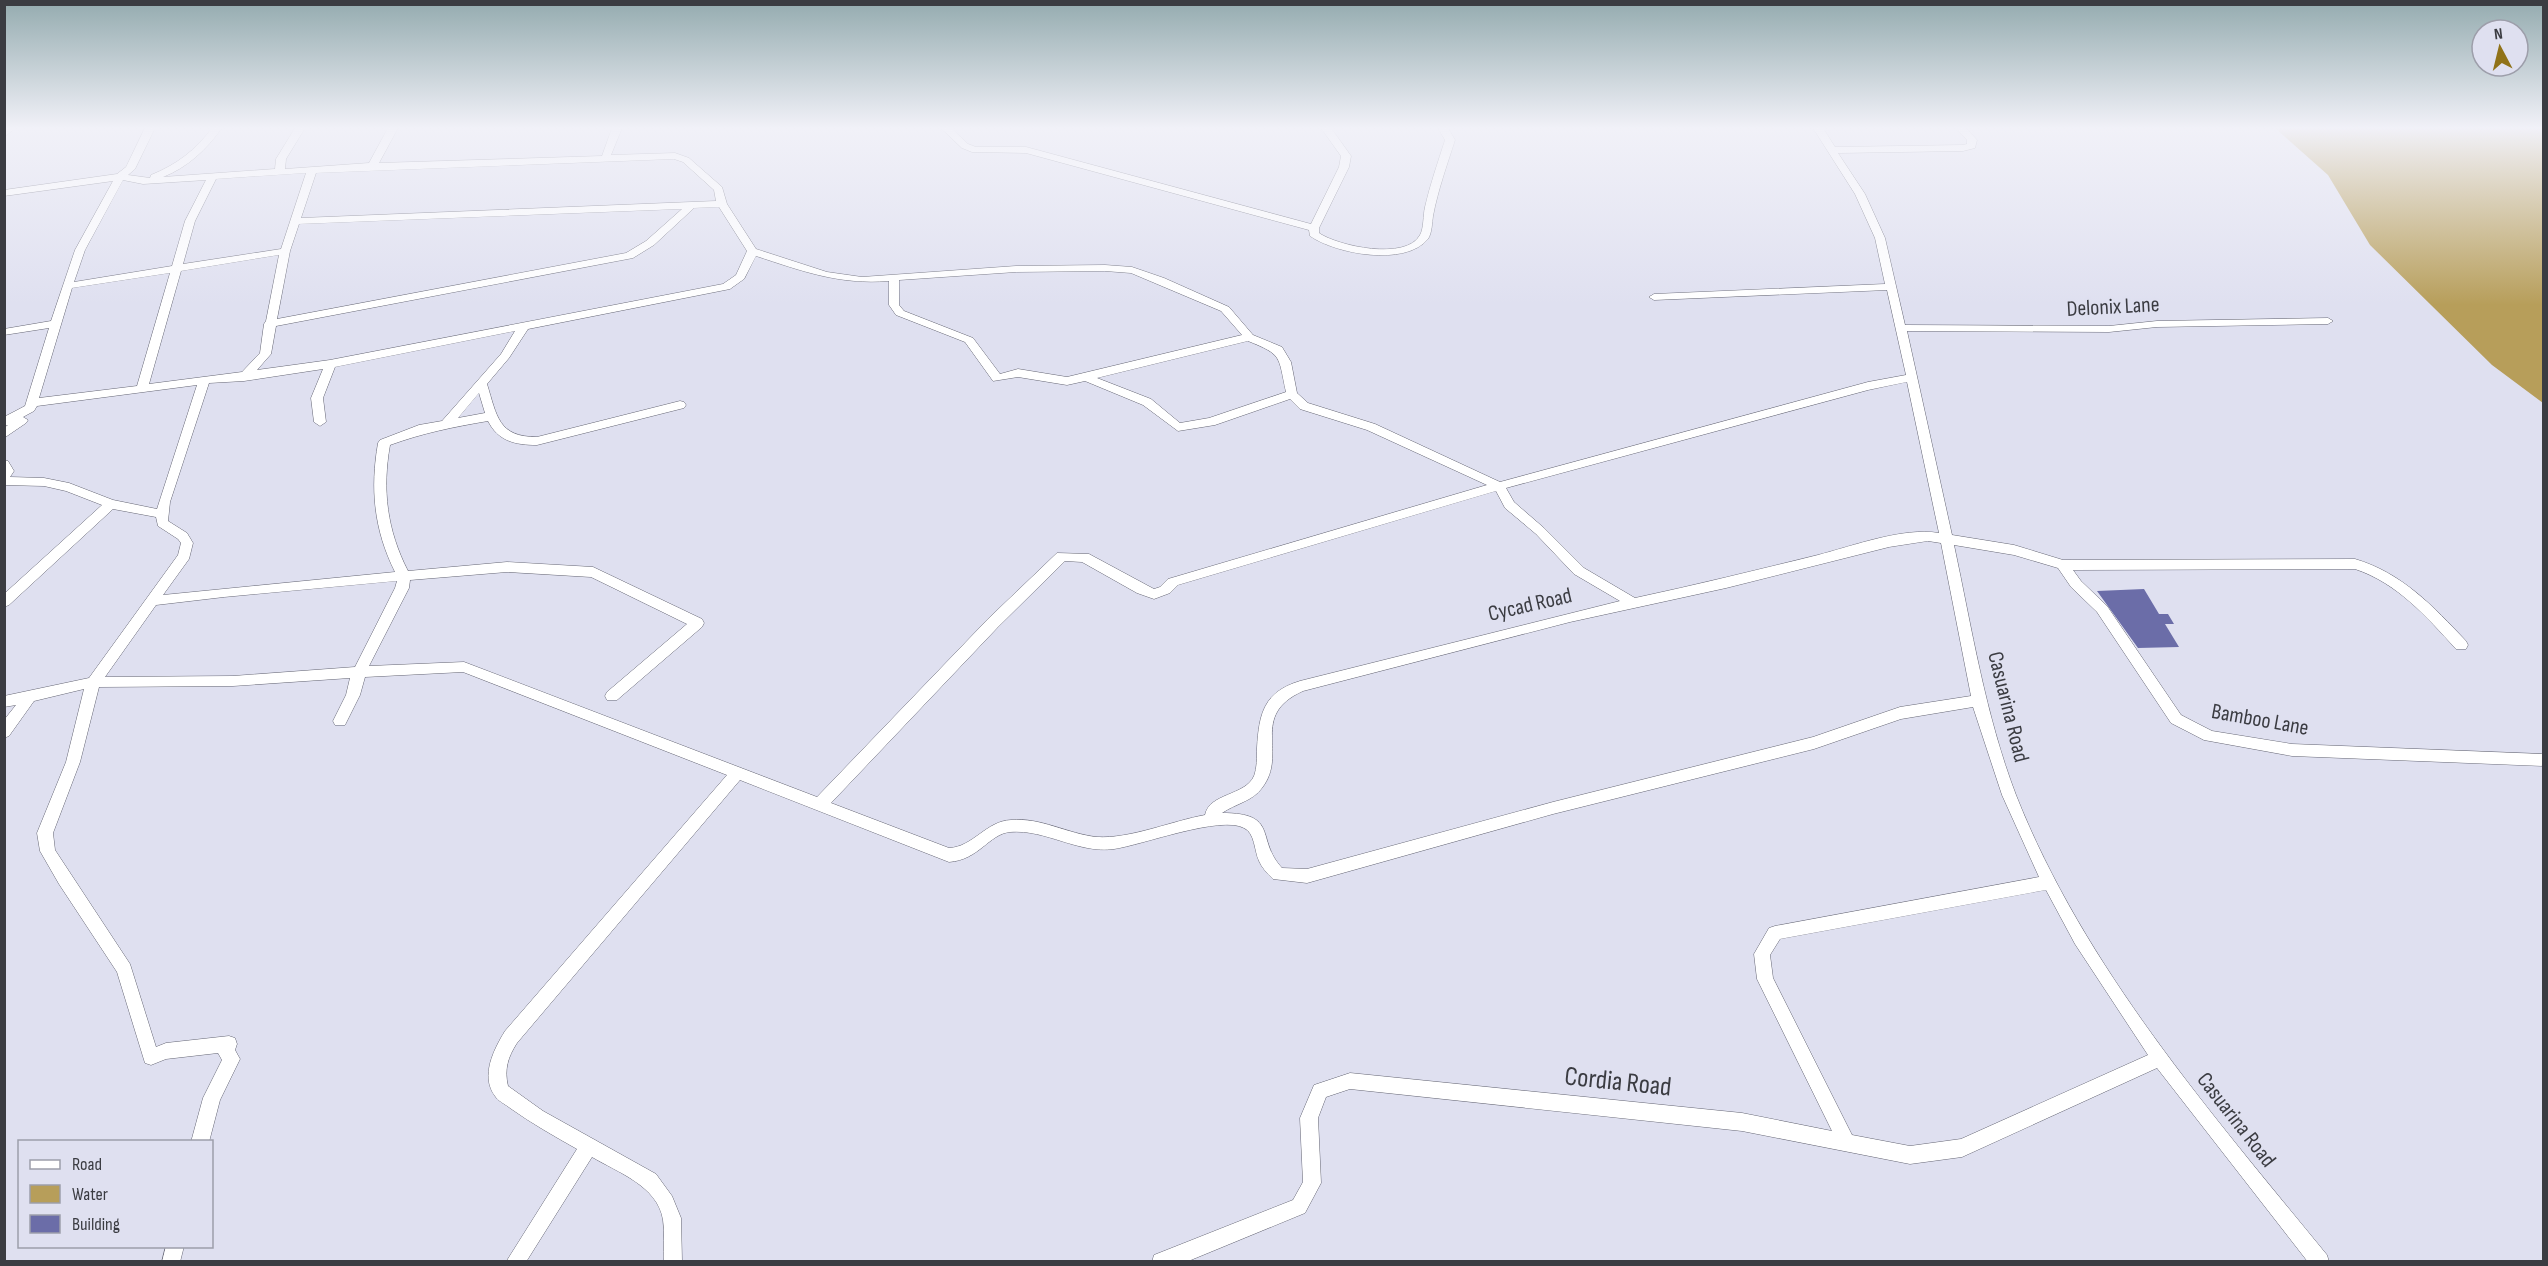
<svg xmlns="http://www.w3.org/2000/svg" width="2548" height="1266" font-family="'Sofia Sans Condensed',sans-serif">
  <rect width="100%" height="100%" fill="#dfe0f0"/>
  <path fill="#b79e5a" d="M 2275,128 L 2543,128 L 2543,403 L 2492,365 L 2370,245 L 2328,175 Z"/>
  <path fill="#6b6da8" d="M 2144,589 L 2159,614 L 2168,614 L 2174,624 L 2165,624 L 2179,647 L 2138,648 L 2097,591 Z"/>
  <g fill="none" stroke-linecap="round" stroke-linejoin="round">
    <defs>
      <path id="minor" d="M 16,128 L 4,137 L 6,128 Z
        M 145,128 L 155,128 L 135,169 L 128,175 L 150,178 L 151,175 C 176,165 196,150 212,128 L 222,128 C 206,150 188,167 163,177 L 275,169 L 276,159 L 295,128 L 305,128 L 286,159 L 285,169 L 369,163 L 388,128 L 398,128 L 379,163 L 602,156 L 612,128 L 622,128 L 611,155 L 675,153 L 689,158 L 722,187 L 727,204 L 756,249 L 827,272 L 862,277 L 1016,266 L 1105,265 L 1132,267 L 1164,278 L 1229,307 L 1253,335 L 1282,347 L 1291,362 L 1297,393 L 1308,403 L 1375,424 L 1500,482 L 1868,382 L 1906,375 L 1887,290 L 1654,300 L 1649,297 L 1654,294 L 1885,284 L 1875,238 L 1855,194 L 1813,128 L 1823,128 L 1835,147 L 1963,145 L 1967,144 L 1967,140 L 1956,128 L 1966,128 L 1977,140 L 1975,148 L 1963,151 L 1838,153 L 1865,194 L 1885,238 L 1905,325 L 2109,326 L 2157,321 L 2328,318 L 2333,321 L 2328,324 L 2157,327 L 2109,332 L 1907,331 L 1952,535 L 2014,545 L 2063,560 L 2355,559 C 2402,573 2433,606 2466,641 L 2468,645 L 2466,649 L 2456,649 C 2426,616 2397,583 2355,569 L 2073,570 L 2081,581 L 2107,606 L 2181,715 L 2212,731 L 2292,744 L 2544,754 L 2544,766 L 2292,756 L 2204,740 L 2171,723 L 2097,612 L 2071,587 L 2058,568 L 2014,555 L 1954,545 C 1972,629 1985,714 2016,795 C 2084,967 2211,1113 2327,1255 L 2329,1262 L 2308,1262 L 2157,1068 L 1962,1157 L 1910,1164 L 1742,1131 L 1350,1089 L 1326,1097 L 1318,1118 L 1321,1183 L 1305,1213 L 1186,1262 L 1152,1262 L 1154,1255 L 1293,1200 L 1303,1182 L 1300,1118 L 1314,1085 L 1350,1073 L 1742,1113 L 1832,1131 L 1757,979 L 1754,954 L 1769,928 L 1775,926 L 2039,877 L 2002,795 L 1973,707 L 1901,719 L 1814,749 L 1553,814 L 1307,883 L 1273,879 C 1267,873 1262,868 1259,861 C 1254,850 1255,833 1244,828 C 1221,815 1142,845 1114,849 C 1078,854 1046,829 1010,832 C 989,834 979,860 949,862 L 740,780 L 517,1043 C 508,1057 504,1069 508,1086 L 543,1111 L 656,1174 L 672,1196 L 681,1218 L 682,1262 L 664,1262 C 663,1248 665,1233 663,1220 C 658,1186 617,1172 592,1157 L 526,1262 L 506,1262 L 577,1149 C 554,1136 531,1123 510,1108 C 505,1104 498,1101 495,1096 C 480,1076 494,1049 505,1031 L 727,775 L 463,672 L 365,677 L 360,695 L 345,725 L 335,725 L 333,721 L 346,695 L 350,678 L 233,686 L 99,687 L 80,762 L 53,833 L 55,850 L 130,964 L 156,1047 L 166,1043 L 229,1036 L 235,1038 L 237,1044 L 235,1050 L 240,1059 L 220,1100 L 209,1142 L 191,1142 L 203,1098 L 222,1060 L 218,1053 L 166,1059 L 151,1065 L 145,1063 L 117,972 L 59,884 L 40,851 L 37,833 L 66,762 L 84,689 L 34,701 L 9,736 L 4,738 L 4,720 L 16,705 L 4,707 L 4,696 L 89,678 L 178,555 L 181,543 L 178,539 L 158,526 L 156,517 L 113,509 L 9,605 L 4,607 L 4,594 L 102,505 L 66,491 L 44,486 L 4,485 L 4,460 L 8,461 L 14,471 L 10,477 L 44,478 L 69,483 L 113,500 L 157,509 L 197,385 L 37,406 L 34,411 L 23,417 L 28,420 L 26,423 L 4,438 L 4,428 L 8,425 L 4,426 L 4,417 L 25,406 L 49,328 L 4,335 L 4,329 L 51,321 L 75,250 L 113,181 L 4,196 L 4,190 L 117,174 L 126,167 ZM 674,159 L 683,162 L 714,190 L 716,201 L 301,218 L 316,173 ZM 306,173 L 281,249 L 183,264 L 195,221 L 216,179 ZM 123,180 L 143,184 L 206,180 L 185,221 L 172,266 L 74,282 L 85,250 ZM 719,207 L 747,251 L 736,275 L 723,284 L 330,360 L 257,370 L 271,354 L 276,326 L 633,258 L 654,245 L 694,208 ZM 682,209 L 646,241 L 626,253 L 277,319 L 290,251 L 299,224 ZM 279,255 L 266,321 L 264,324 L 260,353 L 242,372 L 149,384 L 181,271 ZM 756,256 C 802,271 839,285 889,281 L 889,305 L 896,315 L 965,342 L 993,381 L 1018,377 L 1067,385 L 1085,381 L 1143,405 L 1178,431 L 1215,425 L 1290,399 L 1300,409 L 1367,430 L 1487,485 L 1168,579 L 1160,587 L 1154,589 L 1089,554 L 1057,553 L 988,619 L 817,797 L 464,662 L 369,666 L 409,588 L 410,580 L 507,572 L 591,577 L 687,624 L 607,692 L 605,696 L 607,700 L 617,700 L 702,627 L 704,623 L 702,619 L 593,567 L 507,562 L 408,571 C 387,530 382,490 390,445 C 423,433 453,427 488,421 C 498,441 515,445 537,445 L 684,408 L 686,405 L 684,402 L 680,401 L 537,437 C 498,437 497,416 487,384 L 509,358 L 528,329 L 730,289 L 744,279 ZM 1105,271 L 1131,273 L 1221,311 L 1242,335 L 1067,377 L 1018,369 L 1000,374 L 973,338 L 904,311 L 899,305 L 899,280 L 1016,272 ZM 170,273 L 137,386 L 39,398 L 72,288 ZM 515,331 L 501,354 L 442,421 L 419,425 L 380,440 L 378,443 C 370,489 374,530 395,572 L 163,595 L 189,559 L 193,543 L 187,533 L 168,521 L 170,502 L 209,383 L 244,381 L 323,369 L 311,398 L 314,422 L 320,426 L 326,422 L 323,398 L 335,367 ZM 1248,341 C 1283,355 1278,356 1286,392 L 1209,418 L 1180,423 L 1151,399 L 1097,378 ZM 1907,382 L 1939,533 C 1903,527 1853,546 1818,555 C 1757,570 1696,585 1635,598 L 1584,568 L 1544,528 L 1514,502 L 1506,488 L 1868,390 ZM 479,393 L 485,413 L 458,418 ZM 1496,491 L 1505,508 L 1536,534 L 1574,574 L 1620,601 L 1300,681 C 1264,692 1259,713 1257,748 C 1257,757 1257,768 1254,776 C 1245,796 1209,793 1205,815 C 1172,821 1130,839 1097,837 C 1068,834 1040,817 1011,820 C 986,821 973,847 949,848 L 831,803 L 998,627 L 1065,561 L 1082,562 L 1137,593 L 1154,599 L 1170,593 L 1178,585 ZM 1928,541 L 1941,543 L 1971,696 L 1900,707 L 1813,737 L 1553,802 L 1307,869 L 1282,868 C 1255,839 1280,813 1222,813 C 1235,804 1253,801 1262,788 C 1289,753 1248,716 1303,691 L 1570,622 L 1726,588 L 1889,547 ZM 397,581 L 395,588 L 355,667 L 233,676 L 105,677 L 156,605 L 224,597 ZM 2046,890 L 2075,944 L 2148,1055 L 1961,1139 L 1910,1146 L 1852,1135 L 1773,978 L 1770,955 L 1780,939 Z
        M 941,128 L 951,128 L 968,144 L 976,147 L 1026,147 L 1311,224 L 1339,167 L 1341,156 L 1321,128 L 1331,128 L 1351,156 L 1349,167 L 1319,228 L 1319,233 C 1338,246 1406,261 1420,235 C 1424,228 1423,215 1425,207 C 1430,185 1438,162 1445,140 L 1438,128 L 1448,128 L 1455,140 C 1447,165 1438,190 1433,216 C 1432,223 1432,233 1428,239 C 1405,267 1336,254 1310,236 L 1309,230 L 1026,153 L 972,152 L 962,148 Z
        M 166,1246 L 184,1246 L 180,1262 L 162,1262 Z"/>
    </defs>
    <use href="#minor" stroke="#656674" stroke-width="1"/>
    <use href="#minor" fill="#fff" fill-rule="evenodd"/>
  </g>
  <linearGradient id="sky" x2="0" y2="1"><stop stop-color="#94abaf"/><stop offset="0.42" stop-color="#f1f1f8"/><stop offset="1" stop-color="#f1f1f8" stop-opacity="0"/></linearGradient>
  <rect width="2548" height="305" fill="url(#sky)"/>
  <g text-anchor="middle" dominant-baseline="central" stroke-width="6" stroke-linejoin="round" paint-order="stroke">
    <g font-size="22" fill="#3b3c42" stroke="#dfe0f0">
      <text transform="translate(2113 307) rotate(-3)">Delonix Lane</text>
      <text transform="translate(1530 605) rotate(-13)">Cycad Road</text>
      <text transform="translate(2008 707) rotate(76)">Casuarina Road</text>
      <text transform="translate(2260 720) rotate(10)">Bamboo Lane</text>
      <text transform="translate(2236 1120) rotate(52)">Casuarina Road</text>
    </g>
    <g font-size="27" fill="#3b3c42" stroke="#dfe0f0">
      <text transform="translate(1618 1082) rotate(6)">Cordia Road</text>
    </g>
  </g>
  <rect width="2548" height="1266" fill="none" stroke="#3b3c42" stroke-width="12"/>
  <rect x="18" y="1140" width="195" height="108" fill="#dfe0f0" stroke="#9d9eaa" stroke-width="1.5"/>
  <rect x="30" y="1160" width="30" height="9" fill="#ffffff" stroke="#9d9eaa" stroke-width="1.5"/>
  <text x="72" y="1170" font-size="18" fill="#3b3c42">Road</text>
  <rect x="30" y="1185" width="30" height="18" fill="#b79e5a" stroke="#9d9eaa" stroke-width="1.5"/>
  <text x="72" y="1200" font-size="18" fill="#3b3c42">Water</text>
  <rect x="30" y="1215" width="30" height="18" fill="#6b6da8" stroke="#9d9eaa" stroke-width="1.5"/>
  <text x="72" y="1230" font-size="18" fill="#3b3c42">Building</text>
  <g transform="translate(2500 48) rotate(353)"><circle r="28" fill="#dfe0f0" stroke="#9d9eaa" stroke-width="1.5"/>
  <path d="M0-4.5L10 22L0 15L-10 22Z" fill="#907218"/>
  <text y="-9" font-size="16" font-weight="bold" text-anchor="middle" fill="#3b3c42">N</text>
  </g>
</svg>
